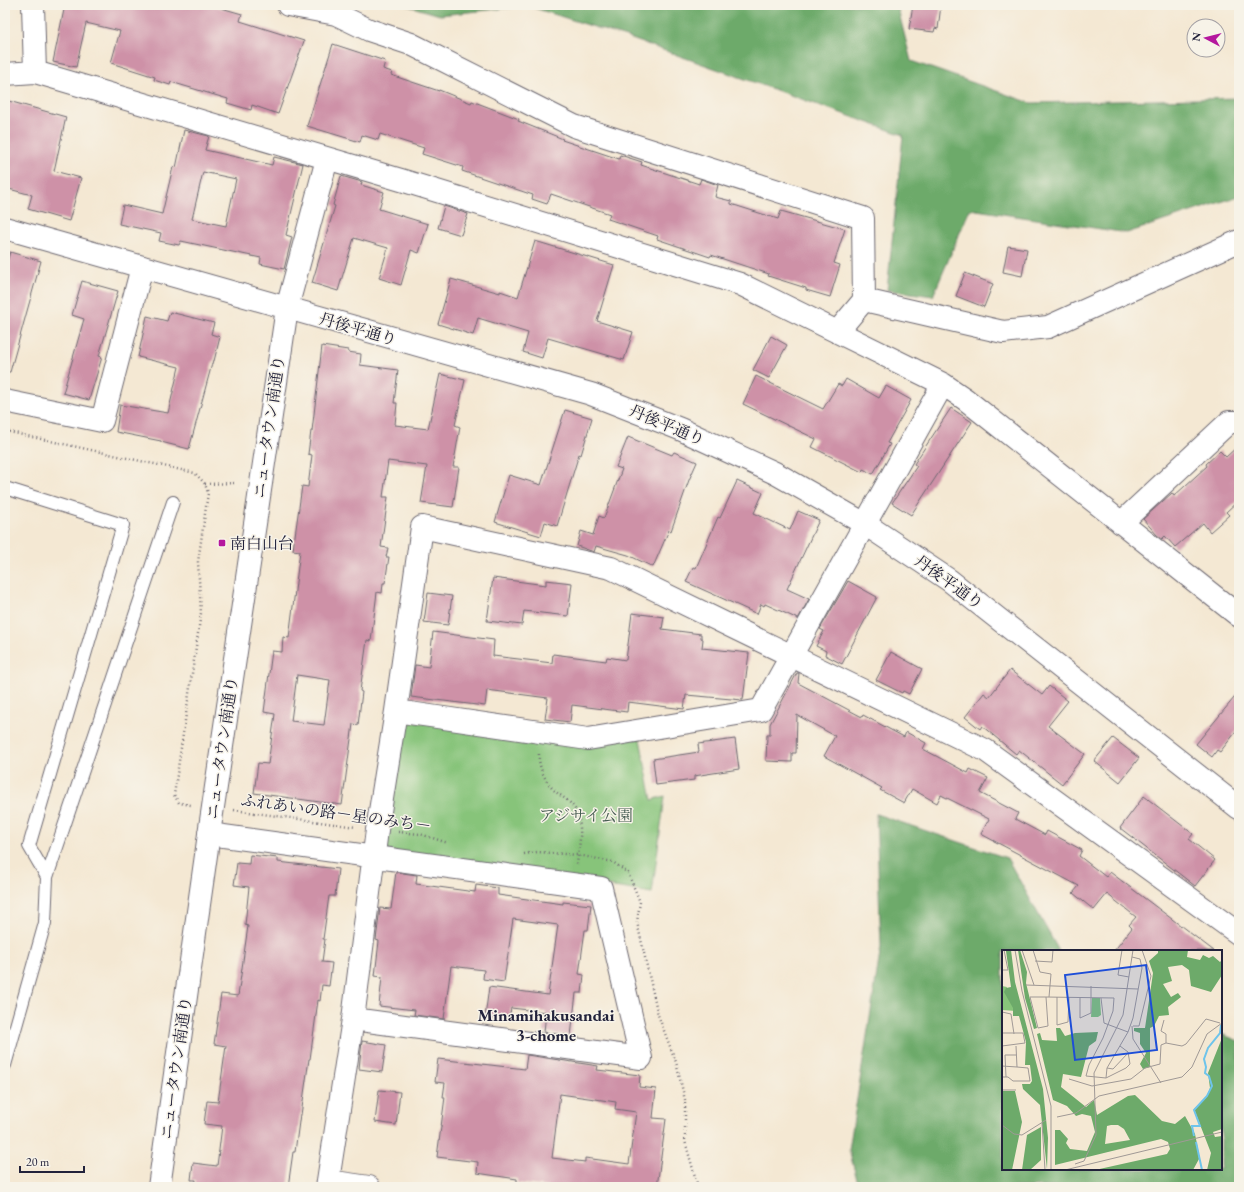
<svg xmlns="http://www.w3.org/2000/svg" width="1244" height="1192" font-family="'EB Garamond','Noto Serif JP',serif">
  <rect width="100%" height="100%" fill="#f7f3e8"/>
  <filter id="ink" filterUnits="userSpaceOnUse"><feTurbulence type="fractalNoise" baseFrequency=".025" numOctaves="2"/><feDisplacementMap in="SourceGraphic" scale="8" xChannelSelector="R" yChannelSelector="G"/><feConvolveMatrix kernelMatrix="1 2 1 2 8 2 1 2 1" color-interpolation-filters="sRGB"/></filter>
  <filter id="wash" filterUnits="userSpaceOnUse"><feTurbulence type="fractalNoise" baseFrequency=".012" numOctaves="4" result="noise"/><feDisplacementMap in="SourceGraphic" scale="16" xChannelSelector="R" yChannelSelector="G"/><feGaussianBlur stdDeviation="0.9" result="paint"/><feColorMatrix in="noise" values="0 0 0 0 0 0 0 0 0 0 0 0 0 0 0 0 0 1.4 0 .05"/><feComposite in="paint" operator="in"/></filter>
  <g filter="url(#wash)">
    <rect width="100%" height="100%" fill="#f4e8d3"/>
    <path fill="#87c47a" stroke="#54735a" d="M 408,722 L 640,739 L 652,800 L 665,796 L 652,893 L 381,850 L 399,723 Z"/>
    <path fill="#6daa6a" stroke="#486652" d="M 405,5 L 897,5 L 911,61 L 1031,103 L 1239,98 L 1239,196 L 1127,233 L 970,209 L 933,296 L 887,290 L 903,135 L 626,37 L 528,6 L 440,15 Z
      M 876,814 L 1007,858 L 1059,951 L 1003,951 L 1003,1169 L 1221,1169 L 1221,1034 L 1239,1041 L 1239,1187 L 859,1187 L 849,1150 L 881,947 Z"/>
    <g id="blocks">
      <path fill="#ce91a7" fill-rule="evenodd" d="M 65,5 L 211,5 L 242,14 L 240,21 L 304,41 L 278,114 L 252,105 L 251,110 L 227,103 L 228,99 L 171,82 L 170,85 L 154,80 L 155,77 L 111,63 L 120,31 L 86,23 L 76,67 L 53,62 Z
        M 913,5 L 941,5 L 938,29 L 935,28 L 934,32 L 909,29 Z
        M 333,44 L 385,61 L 383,69 L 392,72 L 391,75 L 439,91 L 439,90 L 471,103 L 472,101 L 519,119 L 518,121 L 563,139 L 562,140 L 619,159 L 620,155 L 642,162 L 641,165 L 699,184 L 701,179 L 718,185 L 715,197 L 731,201 L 731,204 L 778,219 L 781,211 L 845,229 L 834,263 L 840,265 L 830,297 L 806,290 L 806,288 L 768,276 L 769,274 L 711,255 L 710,257 L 657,239 L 658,236 L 608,219 L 610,214 L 551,194 L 547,204 L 532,199 L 533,195 L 462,171 L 463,167 L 422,154 L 424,148 L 380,134 L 378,140 L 362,135 L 360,142 L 307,126 Z
        M 5,100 L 66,117 L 54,171 L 81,178 L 69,221 L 28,209 L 32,195 L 5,188 Z
        M 184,130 L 209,136 L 205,150 L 272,165 L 274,157 L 303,164 L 286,235 L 292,237 L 284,269 L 260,264 L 261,258 L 181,241 L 179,245 L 159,241 L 161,233 L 119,224 L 123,205 L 162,214 L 173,167 L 176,168 ZM 203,172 L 236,179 L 226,226 L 192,219 Z
        M 341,176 L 362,182 L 361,185 L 384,192 L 379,209 L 428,224 L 419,253 L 411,250 L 401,285 L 379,278 L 388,248 L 354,238 L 338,291 L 312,283 L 335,206 L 333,205 Z
        M 444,206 L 468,214 L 461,235 L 438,228 Z
        M 535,241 L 614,265 L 597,321 L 633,332 L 624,360 L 548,338 L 542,358 L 523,352 L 528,333 L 478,318 L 473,335 L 438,324 L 451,279 L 500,293 L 500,291 L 518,297 Z
        M 1008,246 L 1027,249 L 1022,276 L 1003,272 Z
        M 10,252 L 41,261 L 10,372 L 5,372 L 5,268 Z
        M 965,273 L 993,284 L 984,307 L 956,296 Z
        M 82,281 L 118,291 L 99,356 L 102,357 L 89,400 L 63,393 L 84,319 L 72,315 Z
        M 170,312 L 214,323 L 211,334 L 220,337 L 214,361 L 213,360 L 189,449 L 161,442 L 161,441 L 116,432 L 120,405 L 168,413 L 179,367 L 138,357 L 147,316 L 167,321 Z
        M 771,336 L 787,345 L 769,378 L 753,370 Z
        M 322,346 L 348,350 L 348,352 L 361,354 L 360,365 L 398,370 L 394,403 L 397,403 L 395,425 L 428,429 L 440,374 L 465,380 L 455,425 L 460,427 L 453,467 L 459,467 L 453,507 L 421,503 L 427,466 L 388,461 L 383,497 L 388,497 L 381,547 L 388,548 L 386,557 L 389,557 L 385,583 L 383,583 L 382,593 L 377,592 L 371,641 L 367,640 L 360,691 L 362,692 L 358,725 L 353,724 L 342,805 L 254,793 L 258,763 L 268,764 L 275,714 L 264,712 L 272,651 L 282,652 L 283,637 L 289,638 L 300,551 L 293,550 L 302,486 L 308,487 L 312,455 L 308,454 L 311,431 L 312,431 ZM 297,675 L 330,680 L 324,725 L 291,721 Z
        M 756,376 L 823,409 L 838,384 L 842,386 L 846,379 L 879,398 L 886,386 L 911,400 L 887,443 L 890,444 L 873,474 L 863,469 L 862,472 L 812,447 L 816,439 L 743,404 Z
        M 951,408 L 972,422 L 911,515 L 892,503 L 917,466 L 914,464 Z
        M 565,410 L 592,418 L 581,455 L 579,454 L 557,526 L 545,522 L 541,536 L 495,522 L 509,475 L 541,485 Z
        M 628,437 L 672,455 L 674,452 L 697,462 L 689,480 L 671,531 L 669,530 L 653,567 L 628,555 L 596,546 L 594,552 L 577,546 L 581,531 L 593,535 L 599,516 L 604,518 L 622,469 L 616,467 Z
        M 1239,445 L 1239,500 L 1226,512 L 1229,515 L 1210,532 L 1203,523 L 1175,547 L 1165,536 L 1162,539 L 1157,535 L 1143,519 L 1172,493 L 1174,496 L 1207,466 L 1206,464 L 1220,451 L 1226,457 Z
        M 737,481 L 763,493 L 754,513 L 790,530 L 798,511 L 819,520 L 787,589 L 809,599 L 798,619 L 765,604 L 764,606 L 761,604 L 757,614 L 686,582 L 693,567 L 696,568 L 718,517 L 720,518 Z
        M 493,578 L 546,585 L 546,580 L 572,583 L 568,616 L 524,611 L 522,625 L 487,621 Z
        M 848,581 L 877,597 L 842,664 L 825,655 L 826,651 L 816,646 L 824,631 L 820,629 Z
        M 428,593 L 452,596 L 448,625 L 424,622 Z
        M 632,613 L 664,617 L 662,629 L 701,634 L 701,638 L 703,639 L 702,648 L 749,653 L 743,700 L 686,695 L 684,709 L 628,702 L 627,712 L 572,705 L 570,722 L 545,719 L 548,698 L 487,690 L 485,706 L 411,697 L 415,665 L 429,667 L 433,632 L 494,640 L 493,656 L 552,663 L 553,654 L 606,661 L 607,657 L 626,660 Z
        M 891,652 L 922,669 L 909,694 L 903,691 L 902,693 L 876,680 Z
        M 1010,670 L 1042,695 L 1049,686 L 1068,701 L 1048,726 L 1085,754 L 1062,784 L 1019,750 L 1016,754 L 982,726 L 980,729 L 965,717 L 984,693 L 989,697 Z
        M 797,673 L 799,673 L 798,683 L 862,717 L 863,715 L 904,737 L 906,732 L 926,743 L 923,749 L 968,773 L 970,769 L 988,778 L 980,793 L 1018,813 L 1015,819 L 1045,835 L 1047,831 L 1082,850 L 1079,856 L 1106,877 L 1110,872 L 1214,951 L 1114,951 L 1132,928 L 1129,925 L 1136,917 L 1107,894 L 1094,910 L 1073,893 L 1079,886 L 981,834 L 989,819 L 941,795 L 937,803 L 912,789 L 904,803 L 880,790 L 882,788 L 824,756 L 835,736 L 797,715 L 796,753 L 792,753 L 792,762 L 766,761 L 767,735 L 770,735 L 770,724 Z
        M 1239,692 L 1239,728 L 1220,752 L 1217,750 L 1212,757 L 1196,744 Z
        M 1113,738 L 1139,758 L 1120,782 L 1094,761 Z
        M 735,739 L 739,769 L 694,776 L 694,780 L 656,785 L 653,759 L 699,752 L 698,744 Z
        M 1144,796 L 1193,834 L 1189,839 L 1215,860 L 1195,886 L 1120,828 Z
        M 250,855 L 278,858 L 278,862 L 338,869 L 335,896 L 329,896 L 323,939 L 325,939 L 322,962 L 332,963 L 329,986 L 322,985 L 320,1001 L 318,1000 L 310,1059 L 309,1059 L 301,1115 L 300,1114 L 295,1152 L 293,1152 L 288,1187 L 195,1187 L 196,1180 L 191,1180 L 193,1163 L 217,1166 L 222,1126 L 204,1124 L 207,1101 L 218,1102 L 226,1046 L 214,1044 L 221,994 L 238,996 L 248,926 L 245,925 L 249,887 L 234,885 L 237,863 L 249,864 Z
        M 396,872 L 417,875 L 416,884 L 475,892 L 476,885 L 498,888 L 498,895 L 563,904 L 563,902 L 591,905 L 588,930 L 585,930 L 579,974 L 584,975 L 582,993 L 576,993 L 571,1036 L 544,1032 L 546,1012 L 511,1008 L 509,1020 L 485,1017 L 489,987 L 548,995 L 558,925 L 513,919 L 504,982 L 483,979 L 484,970 L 451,966 L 444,1019 L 414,1015 L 415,1010 L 379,1006 L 382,977 L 375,976 L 379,941 L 376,940 L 380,908 L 391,909 Z
        M 362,1041 L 386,1045 L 382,1072 L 359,1069 Z
        M 527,1055 L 598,1066 L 597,1070 L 640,1075 L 639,1087 L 656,1089 L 653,1118 L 666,1119 L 657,1187 L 547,1187 L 517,1183 L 517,1179 L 477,1173 L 478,1162 L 437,1157 L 445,1097 L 443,1097 L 445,1083 L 435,1082 L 438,1059 L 525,1069 ZM 560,1094 L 616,1102 L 615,1109 L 636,1112 L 629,1164 L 585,1158 L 585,1162 L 552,1158 Z
        M 379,1090 L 400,1092 L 396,1125 L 375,1122 Z"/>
    </g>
  </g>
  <g filter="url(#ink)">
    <use href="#blocks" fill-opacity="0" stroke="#6c6770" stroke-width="1"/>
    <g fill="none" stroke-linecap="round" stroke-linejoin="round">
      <defs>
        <path id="service" d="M 5,488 L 123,525 L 29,846 L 47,877
          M 5,1065 L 45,923 L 47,877 L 173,502"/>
        <path id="minor" d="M 33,5 L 35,72
          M 288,5 L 336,14 L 369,30 L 411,44 L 574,126 L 863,218 L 864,300
          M 5,74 L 35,72 L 401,180 L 740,284 L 943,384 L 965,399 L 1239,616
          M 287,308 L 327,159
          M 838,331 L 864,300 L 1003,332 L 1048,327 L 1239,241
          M 5,401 L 102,421 L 142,267
          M 1121,523 L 1229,422 L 1239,422
          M 396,711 L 588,739 L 761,710 L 943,384
          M 209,834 L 601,888 L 641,1058 L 353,1019
          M 328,1181 L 369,1187
          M 327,1187 L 353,1019 L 377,830 L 396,711 L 422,527 L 611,568 L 985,750 L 1239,934"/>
        <path id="tertiary" d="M 5,228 L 591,394 L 680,429 L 775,473 L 865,524 L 949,580 L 1239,808
          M 159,1187 L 209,834 L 287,308"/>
      </defs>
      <use href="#service" stroke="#6c6770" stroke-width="14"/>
      <use href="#minor" stroke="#6c6770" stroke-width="24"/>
      <use href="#tertiary" stroke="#6c6770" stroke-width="24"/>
      <path stroke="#6c6770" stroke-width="2.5" stroke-dasharray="1 3" stroke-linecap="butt" d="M 5,431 L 195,473 L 205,484 L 208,493 L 198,562 L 201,613 L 174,795 L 179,803 L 191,805
        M 205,484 L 237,483
        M 539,754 C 538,765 544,779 552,788 C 559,796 569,799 575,809 C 584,825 579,847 577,864
        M 234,810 L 356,827
        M 398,832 L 420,834 L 448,843
        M 524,854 L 537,852 L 578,855 L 613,862 L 628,873 L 640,902 L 637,922 L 658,1015 L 676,1062 L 685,1100 L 685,1141 L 698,1187"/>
      <use href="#service" stroke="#fff" stroke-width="12"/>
      <use href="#minor" stroke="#fff" stroke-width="22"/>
      <use href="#tertiary" stroke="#fff" stroke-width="22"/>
    </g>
  </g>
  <rect fill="#b5179e" stroke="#f7f3e8" stroke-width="1.5" x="218" y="539" width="8" height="8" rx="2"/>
  <g text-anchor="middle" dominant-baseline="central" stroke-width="3" stroke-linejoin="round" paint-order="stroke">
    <g font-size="16" fill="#22223b" stroke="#f7f3e8">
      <text transform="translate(358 329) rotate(16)">丹後平通り</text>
      <text transform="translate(667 425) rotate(23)">丹後平通り</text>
      <text transform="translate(269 427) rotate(-82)">ニュータウン南通り</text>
      <text transform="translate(949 582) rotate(36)">丹後平通り</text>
      <text transform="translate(222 748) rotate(-82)">ニュータウン南通り</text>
      <text transform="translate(336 813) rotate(8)">ふれあいの路－星のみち－</text>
      <text transform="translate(176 1068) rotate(-82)">ニュータウン南通り</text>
    </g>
    <g font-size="16" fill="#22223b" stroke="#f7f3e8" text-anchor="start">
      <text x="230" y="543">南白山台</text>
    </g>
    <g font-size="16" fill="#455b51" stroke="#f7f3e8">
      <text x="586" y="815">アジサイ公園</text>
    </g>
    <g font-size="17" font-weight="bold" fill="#22223b" stroke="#f7f3e8">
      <text x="546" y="1015">Minamihakusandai<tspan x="546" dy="20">3-chome</tspan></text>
    </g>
  </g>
  <g transform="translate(1002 950)">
    <rect width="220" height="220" fill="#f4e8d3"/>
    <path d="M 0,36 L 5,37 L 3,42 L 14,61 L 0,60 ZM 90,48 L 98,48 L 99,65 L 96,67 L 89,67 Z" fill="#87c47a"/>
    <path d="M 9,0 L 13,32 L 41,139 L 46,188 L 45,219 L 38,155 L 21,139 L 20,134 L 28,134 L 30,131 L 28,115 L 23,115 L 24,92 L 17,66 L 11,66 L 11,58 L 2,42 L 4,38 L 9,37 L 4,1 ZM 16,0 L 18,0 L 25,22 L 24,33 L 35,78 L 32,79 L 23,48 ZM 156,0 L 186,0 L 185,7 L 198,10 L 201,5 L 207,8 L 211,6 L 218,12 L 220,10 L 220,25 L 209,42 L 189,36 L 187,20 L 180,15 L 166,17 L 170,31 L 161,34 L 169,47 L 176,43 L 179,47 L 166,57 L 167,65 L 157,66 L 152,76 L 148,78 L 148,117 L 141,119 L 138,114 L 144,103 L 138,94 L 138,83 L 132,81 L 132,78 L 143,78 L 151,23 L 147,11 L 156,3 ZM 54,78 L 58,78 L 63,86 L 73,83 L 96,82 L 94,91 L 87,96 L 79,127 L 61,124 L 59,137 L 84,157 L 92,150 L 95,165 L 126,146 L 133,145 L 160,171 L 173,174 L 183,166 L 193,184 L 196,199 L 197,209 L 191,220 L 93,220 L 165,204 L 168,199 L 166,192 L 159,189 L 53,215 L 53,180 L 58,180 L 66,189 L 64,193 L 68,199 L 85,201 L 93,182 L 89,166 L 80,164 L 74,166 L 65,156 L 51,150 L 35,84 L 38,83 L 40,90 L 55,91 ZM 109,175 L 116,175 L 122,179 L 128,190 L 103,194 L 105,176 ZM 220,88 L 220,179 L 211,182 L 213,187 L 220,186 L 220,220 L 205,220 L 209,203 L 192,159 L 205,146 L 208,138 L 206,123 ZM 0,141 L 13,141 L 20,172 L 10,220 L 0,220 ZM 39,177 L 39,210 L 28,220 L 20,220 L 25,185 Z" fill="#6daa6a" fill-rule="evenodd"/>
    <path fill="none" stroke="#6ec4eb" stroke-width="2" d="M 192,186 L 190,176 L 198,176 L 192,160 L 205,146 L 210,136 L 207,126 L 203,123 L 204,117 L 202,109 L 206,98 L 218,83 L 219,75M 194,192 L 200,220"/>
    <path fill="none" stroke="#a09996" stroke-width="1" d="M 13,0 L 20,41 L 49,156 L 49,220M 20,0 L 32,35M 31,0 L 38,22 L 49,24 L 47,47M 120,0 L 116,25 L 127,27M 33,11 L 50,12 L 51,0M 0,20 L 6,20 L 2,0M 24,35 L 136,39M 44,47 L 46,76 L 36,78 L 28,47 L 44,47 L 112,48 L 111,61 L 101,88 L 87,115 L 84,126 L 104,128 L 124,118 L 128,114 L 126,102 L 118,96M 55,47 L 55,75 L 66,72 L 67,47M 78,48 L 78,68 L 89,63 L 89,36M 99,48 L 102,73 L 126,82M 0,62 L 9,64 L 12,84M 162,70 L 159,81 L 164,84 L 164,93 L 180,96 L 184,94 L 204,69 L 218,73M 130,76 L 131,89 L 159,133M 131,76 L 137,76 L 149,26 L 140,0M 0,83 L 21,83 L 23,93 L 0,96M 0,116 L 15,117 L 14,96M 105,118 L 111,119 L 126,103M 0,127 L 6,127 L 11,131 L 28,131 L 26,118 L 15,117M 4,127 L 3,105 L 15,105M 104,128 L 105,118 L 126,82 L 131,68 L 140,18 L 138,9 L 130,7M 67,129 L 90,136M 90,136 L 129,129 L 143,118 L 158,114 L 159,95 L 164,93M 0,140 L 14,140M 55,167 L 74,163 L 97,146 L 180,127 L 190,117 L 205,84 L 220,73M 40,173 L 43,220M 0,175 L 12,184 L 20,185 L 44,170M 73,214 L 82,211 L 94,185 L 92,123 L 121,65 L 131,0M 63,220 L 220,182"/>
    <path fill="#1d4ed8" fill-opacity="0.15" stroke="#1d4ed8" stroke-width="2" d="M 144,15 L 155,100 L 73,110 L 63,25 Z"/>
    <rect width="220" height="220" fill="none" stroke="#22223b" stroke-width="2"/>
  </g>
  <rect width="1244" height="1192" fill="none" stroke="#f7f3e8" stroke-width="20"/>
  <g transform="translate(1206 38) rotate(277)"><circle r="19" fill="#f7f3e8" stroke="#a29fa3"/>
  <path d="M0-3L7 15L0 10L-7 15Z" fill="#b5179e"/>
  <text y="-6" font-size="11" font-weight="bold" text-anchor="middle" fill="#22223b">N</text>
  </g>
  <path d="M20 1166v6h64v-6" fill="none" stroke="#22223b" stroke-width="2"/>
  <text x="26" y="1166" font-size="12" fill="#22223b" stroke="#f7f3e8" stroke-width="3" paint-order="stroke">20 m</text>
</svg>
